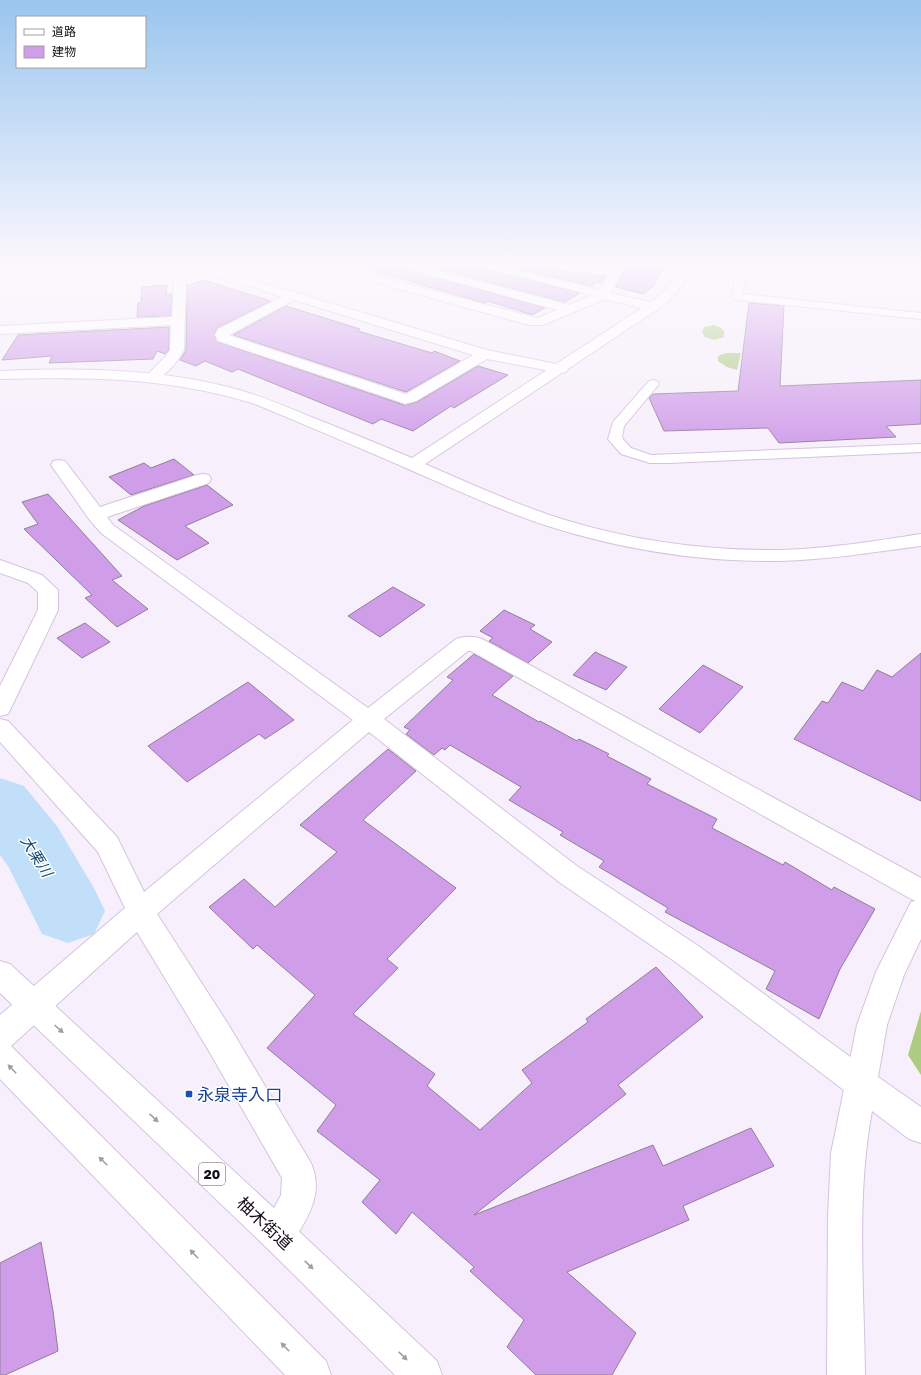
<svg xmlns="http://www.w3.org/2000/svg" width="921" height="1375" font-family="'Golos Text','Noto Sans JP',sans-serif">
  <rect width="100%" height="100%" fill="#f7effb"/>
  <path fill="#adcb81" d="M 714,325 L 721,328 L 724,331 L 724,337 L 714,340 L 705,337 L 702,332 L 704,327 Z
    M 726,353 L 741,353 L 737,370 L 727,367 L 718,361 L 718,356 Z
    M 921,1011 L 921,1075 L 908,1055 Z"/>
  <g fill="none" stroke-linecap="round" stroke-linejoin="round">
    <path fill="#c2dff9" fill-rule="evenodd" d="M 0,778 L 24,786 L 57,826 L 94,888 L 105,911 L 94,934 L 68,943 L 42,934 L 8,866 L 0,855 Z"/>
  </g>
  <path fill="#d09de9" stroke="#907d99" d="M 372,263 L 392,263 L 395,266 L 545,308 L 532,315 L 488,301 L 485,303 L 471,299 L 371,270 Z
    M 415,263 L 470,263 L 473,266 L 580,293 L 565,302 Z
    M 495,263 L 533,263 L 535,266 L 540,268 L 606,276 L 602,284 L 597,282 L 591,286 Z
    M 627,263 L 636,263 L 664,266 L 654,285 L 644,294 L 616,287 Z
    M 203,280 L 271,301 L 217,328 L 214,336 L 218,342 L 404,405 L 417,402 L 478,366 L 508,375 L 454,408 L 451,406 L 413,431 L 381,419 L 373,424 L 238,369 L 232,372 L 205,361 L 196,366 L 180,360 L 186,350 L 187,286 Z
    M 167,285 L 166,295 L 172,293 L 171,316 L 137,317 L 138,303 L 141,303 L 142,287 Z
    M 749,303 L 784,306 L 780,386 L 921,380 L 921,424 L 886,426 L 896,437 L 779,443 L 768,428 L 664,431 L 649,398 L 653,394 L 738,391 Z
    M 286,306 L 360,329 L 358,331 L 432,353 L 434,351 L 460,361 L 406,392 L 233,335 Z
    M 169,327 L 169,350 L 165,354 L 157,351 L 153,359 L 49,363 L 52,356 L 2,360 L 18,335 Z
    M 174,459 L 194,475 L 131,495 L 109,477 L 144,463 L 151,468 Z
    M 207,485 L 233,505 L 185,526 L 209,543 L 177,560 L 118,520 L 144,506 Z
    M 48,494 L 122,576 L 112,580 L 148,609 L 117,627 L 85,598 L 92,595 L 24,529 L 38,524 L 22,502 Z
    M 393,587 L 425,605 L 380,637 L 348,616 Z
    M 504,610 L 535,625 L 530,629 L 552,642 L 528,663 L 489,641 L 493,638 L 480,631 Z
    M 85,623 L 110,642 L 82,658 L 57,638 Z
    M 595,652 L 627,667 L 606,690 L 573,675 Z
    M 921,653 L 921,801 L 794,739 L 822,701 L 828,703 L 842,682 L 863,691 L 877,670 L 892,677 Z
    M 474,654 L 513,676 L 492,695 L 539,722 L 540,721 L 577,741 L 579,739 L 609,754 L 607,756 L 651,779 L 647,784 L 717,819 L 712,828 L 783,865 L 785,862 L 832,890 L 834,887 L 875,909 L 840,969 L 819,1019 L 766,989 L 775,971 L 665,912 L 668,908 L 599,867 L 604,861 L 560,835 L 563,832 L 509,800 L 521,787 L 450,745 L 445,750 L 442,748 L 434,755 L 406,734 L 410,730 L 404,727 L 453,680 L 447,677 Z
    M 703,665 L 743,687 L 700,733 L 659,709 Z
    M 248,682 L 294,720 L 265,739 L 259,734 L 187,782 L 148,746 Z
    M 388,749 L 416,771 L 363,820 L 456,888 L 387,959 L 398,968 L 353,1014 L 435,1074 L 427,1086 L 480,1130 L 532,1083 L 522,1070 L 588,1022 L 586,1019 L 656,967 L 703,1017 L 618,1085 L 626,1094 L 474,1215 L 653,1145 L 663,1166 L 751,1128 L 774,1166 L 683,1206 L 689,1220 L 567,1272 L 636,1333 L 612,1375 L 536,1375 L 507,1347 L 524,1320 L 470,1271 L 474,1267 L 412,1212 L 396,1234 L 362,1202 L 380,1180 L 317,1131 L 336,1105 L 267,1048 L 315,995 L 257,945 L 253,949 L 209,907 L 244,879 L 275,907 L 337,852 L 300,825 Z
    M 41,1242 L 53,1311 L 58,1351 L 5,1375 L 0,1375 L 0,1263 Z"/>
  <g fill="none" stroke-linecap="round" stroke-linejoin="round">
    <defs>
      <path id="lane" d="M 682,263 L 724,263 L 744,271 L 746,273 L 743,294 L 921,313 L 921,319 L 737,300 L 732,297 L 736,274 L 722,269 L 687,266 Z
        M 653,380 L 657,381 L 659,384 L 624,426 L 622,438 L 631,448 L 651,455 L 921,444 L 921,452 L 669,463 L 650,463 L 621,454 L 608,439 L 613,422 L 649,381 Z"/>
      <path id="street" d="M 310,263 L 328,263 L 537,318 L 557,310 L 395,265 L 393,263 L 411,263 L 569,305 L 592,295 L 473,265 L 471,263 L 490,263 L 600,290 L 608,275 L 540,267 L 536,265 L 534,263 L 567,263 L 612,268 L 614,263 L 626,263 L 611,293 L 658,304 L 659,307 L 658,310 L 653,311 L 605,299 L 543,325 L 529,325 L 312,265 Z
        M 213,268 L 487,350 L 561,365 L 566,366 L 568,369 L 566,372 L 561,373 L 487,359 L 416,401 L 405,404 L 400,402 L 218,341 L 215,335 L 218,329 L 282,297 C 256,289 211,269 186,279 L 184,350 C 178,361 162,383 148,379 L 146,376 L 167,355 L 170,350 L 171,325 L 0,334 L 0,326 L 172,317 L 174,277 C 181,267 202,268 213,268 ZM 294,300 L 473,355 L 406,394 L 229,335 Z
        M 59,460 L 65,461 L 100,507 L 197,475 L 203,474 L 209,475 L 211,479 L 209,483 L 107,517 L 113,525 L 368,708 L 456,639 C 465,636 473,636 482,639 L 921,878 L 921,903 L 911,899 L 471,651 L 468,651 L 384,719 L 577,866 L 697,945 L 871,1072 L 876,1083 L 871,1094 L 860,1099 L 849,1094 L 677,963 L 559,882 L 369,732 L 157,914 L 228,1024 L 311,1163 C 325,1196 306,1219 290,1247 L 278,1253 L 266,1247 L 260,1235 L 281,1195 L 282,1178 L 206,1046 L 137,932 L 11,1046 L 0,1050 L 0,1015 L 125,908 L 98,852 L 0,742 L 0,719 L 8,721 L 117,837 L 144,892 L 353,720 L 101,533 L 89,519 L 51,465 L 53,461 Z
        M 0,560 L 42,575 L 58,590 L 58,610 L 11,708 L 8,714 L 0,716 L 0,686 L 38,610 L 38,592 L 28,583 L 0,573 Z"/>
      <path id="secondary" d="M 681,263 L 693,263 L 683,285 L 664,305 L 425,464 C 471,484 517,505 565,520 C 634,541 708,551 780,550 C 827,549 874,541 921,534 L 921,546 C 874,552 826,560 779,561 C 703,562 624,550 551,527 C 501,511 454,489 406,468 C 356,446 305,425 255,404 C 168,377 90,377 0,379 L 0,371 C 78,368 156,368 232,388 C 259,395 285,406 311,417 C 345,430 378,444 412,458 L 648,304 C 664,293 675,282 681,263 Z
        M 921,899 L 921,939 L 904,975 L 887,1025 L 878,1077 L 921,1107 L 921,1143 L 909,1139 L 872,1111 C 856,1197 864,1287 865,1375 L 827,1375 L 828,1216 L 831,1153 L 835,1134 L 857,1025 L 876,972 L 911,902 Z"/>
      <path id="primary" d="M 0,961 L 10,964 L 290,1223 L 437,1361 L 442,1375 L 395,1375 L 266,1247 L 0,993 Z
        M 0,1042 L 11,1046 L 326,1361 L 331,1375 L 285,1375 L 0,1079 Z"/>
    </defs>
    <use href="#lane" stroke="#d6c2e0" stroke-width="2"/>
    <use href="#street" stroke="#d6c2e0" stroke-width="2"/>
    <use href="#secondary" stroke="#d6c2e0" stroke-width="2"/>
    <use href="#primary" stroke="#d6c2e0" stroke-width="2"/>
    <use href="#lane" fill="#fff" fill-rule="evenodd"/>
    <use href="#street" fill="#fff" fill-rule="evenodd"/>
    <use href="#secondary" fill="#fff" fill-rule="evenodd"/>
    <use href="#primary" fill="#fff" fill-rule="evenodd"/>
  </g>
  <defs><path id="oneway-solid" d="M-6-.8H1V-3.2L6.5 0L1 3.2V.8H-6Z"/></defs>
  <g fill="#a19ea2">
    <use href="#oneway-solid" transform="translate(59 1029) rotate(42)"/>
    <use href="#oneway-solid" transform="translate(12 1069) rotate(-134)"/>
    <use href="#oneway-solid" transform="translate(154 1118) rotate(43)"/>
    <use href="#oneway-solid" transform="translate(103 1161) rotate(-135)"/>
    <use href="#oneway-solid" transform="translate(194 1254) rotate(-134)"/>
    <use href="#oneway-solid" transform="translate(309 1265) rotate(44)"/>
    <use href="#oneway-solid" transform="translate(285 1347) rotate(-134)"/>
    <use href="#oneway-solid" transform="translate(403 1356) rotate(44)"/>
  </g>
  <linearGradient id="sky" x2="0" y2="1"><stop stop-color="#99c5ef"/><stop offset="0.58" stop-color="#fbf8fd"/><stop offset="1" stop-color="#fbf8fd" stop-opacity="0"/></linearGradient>
  <rect width="921" height="455" fill="url(#sky)"/>
  <rect fill="#1a4fb4" stroke="#fff" stroke-width="1.5" x="185" y="1090" width="8" height="8" rx="2"/>
  <g text-anchor="middle" dominant-baseline="central" stroke-width="3" stroke-linejoin="round" paint-order="stroke">
    <rect fill="#fff" stroke="#5a565d" stroke-width="1" x="199" y="1163" width="26" height="22" rx="3"/>
    <g font-size="13" font-weight="bold" fill="#140d17">
      <text x="212" y="1174">20</text>
    </g>
    <g font-size="15" font-style="italic" fill="#134973" stroke="#fff">
      <text transform="translate(37 856) rotate(58)">大栗川</text>
    </g>
    <g font-size="17" fill="#164399" stroke="#fff" text-anchor="start">
      <text x="197" y="1094">永泉寺入口</text>
    </g>
    <g font-size="17" fill="#140d17" stroke="#fff">
      <text transform="translate(265 1223) rotate(43)">柚木街道</text>
    </g>
  </g>
  <rect x="16" y="16" width="130" height="52" fill="#ffffff" stroke="#a19ea2"/>
  <rect x="24" y="29" width="20" height="6" fill="#ffffff" stroke="#a19ea2"/>
  <text x="52" y="36" font-size="12" fill="#140d17">道路</text>
  <rect x="24" y="46" width="20" height="12" fill="#d09de9" stroke="#a19ea2"/>
  <text x="52" y="56" font-size="12" fill="#140d17">建物</text>
</svg>
